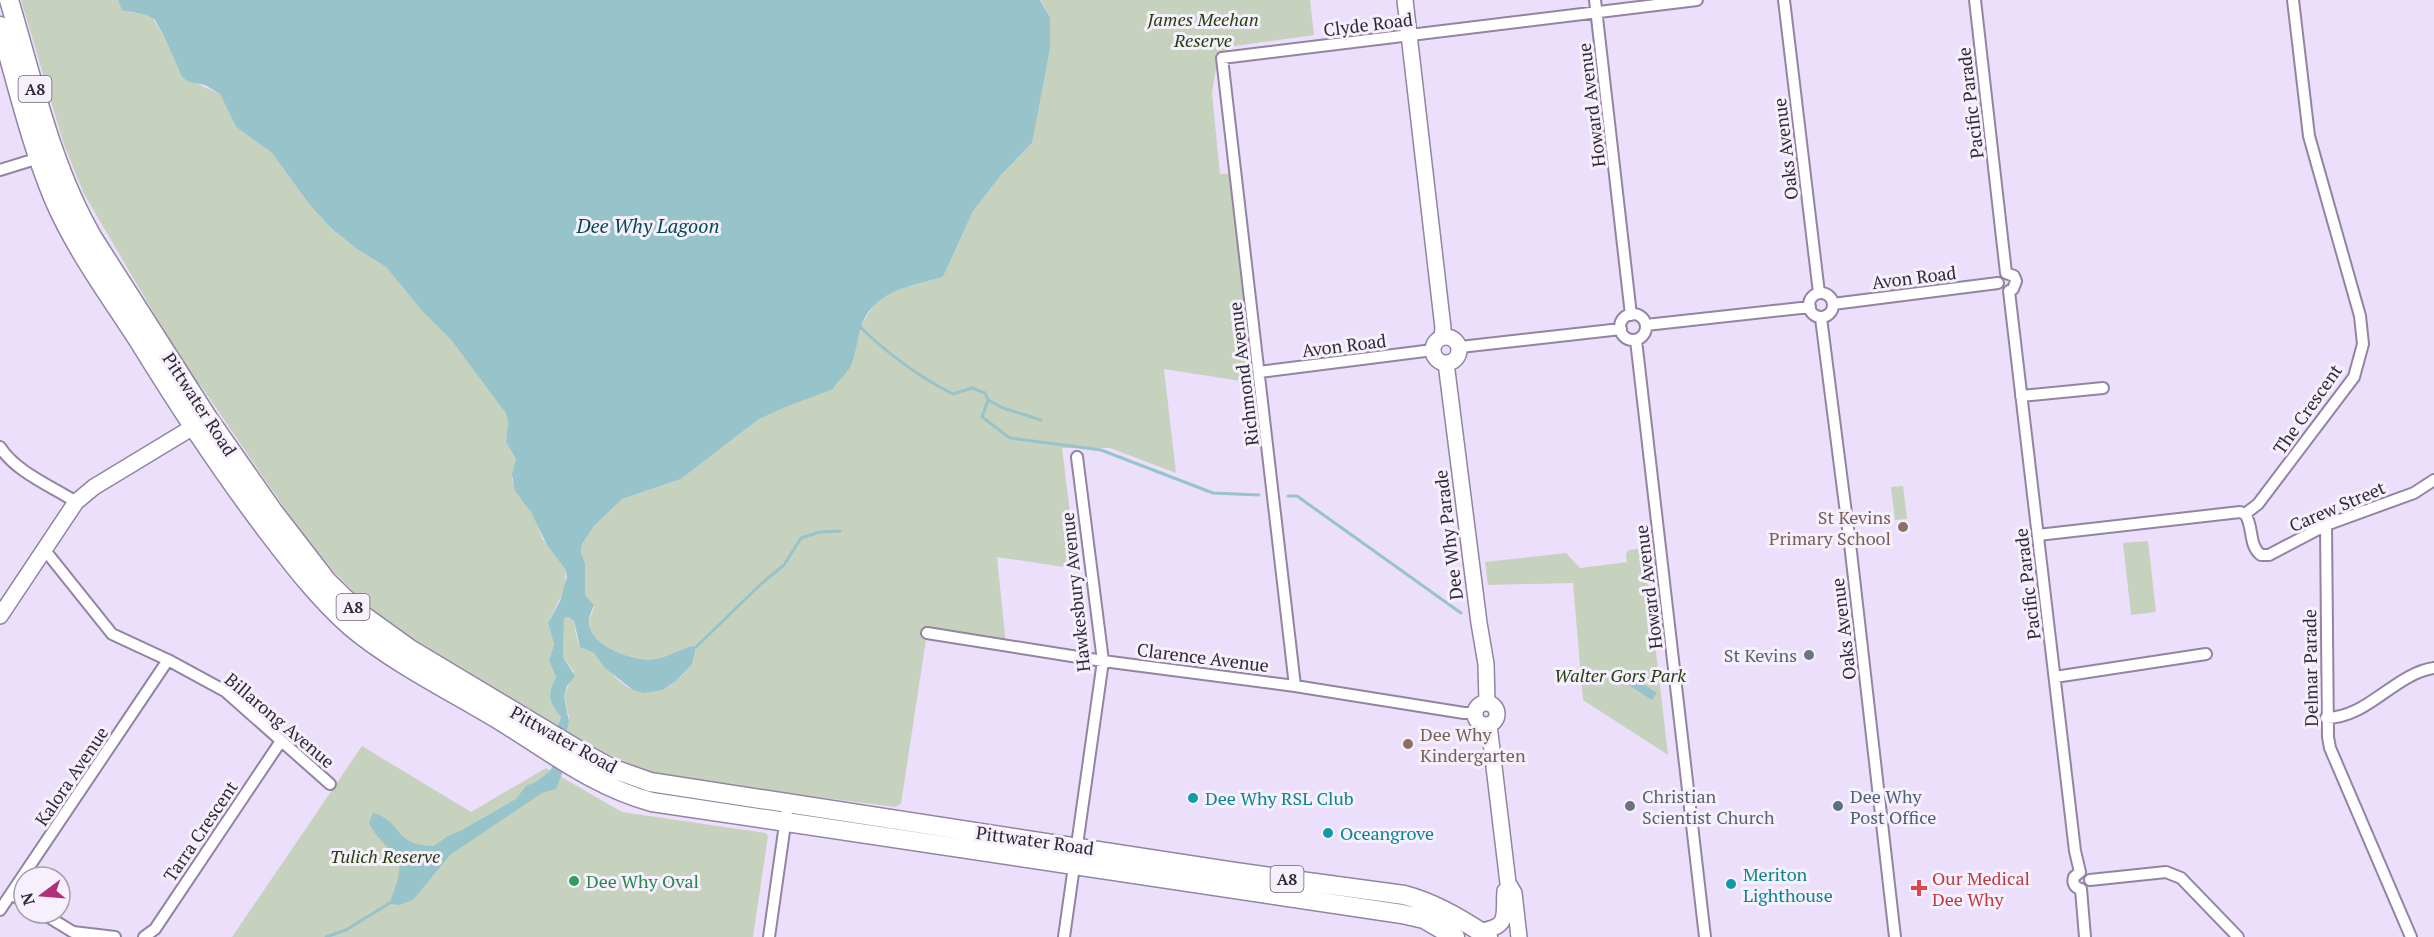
<svg xmlns="http://www.w3.org/2000/svg" width="2434" height="937" font-family="'PT Serif',serif">
  <rect width="100%" height="100%" fill="#ebdffb"/>
  <path fill="#c7d2be" d="M 21,0 L 118,0 C 123,16 137,11 151,16 L 164,36 L 182,77 L 220,94 L 236,127 L 272,153 L 309,204 L 332,229 L 357,249 L 386,267 L 423,312 L 452,341 L 502,405 L 508,422 L 506,442 L 516,459 L 512,480 L 536,521 L 542,538 L 565,569 L 566,586 L 548,623 L 554,644 L 549,661 L 556,677 C 548,696 547,701 561,717 L 557,725 L 402,632 L 369,607 L 335,573 L 300,531 L 201,386 L 192,378 L 84,194 L 64,145 Z
    M 1041,0 L 1310,0 L 1314,35 L 1235,46 L 1218,57 L 1212,93 L 1220,174 L 1237,173 L 1260,384 L 1164,369 L 1176,473 L 1110,448 L 1062,448 L 1077,569 L 997,557 L 1006,645 L 927,633 L 901,804 L 895,807 L 723,785 L 652,773 L 603,752 L 567,732 L 569,717 L 564,696 L 574,672 L 563,657 L 564,618 L 569,617 L 574,621 C 575,628 576,638 579,644 C 583,651 593,650 598,657 C 605,667 622,687 635,690 C 666,696 689,677 696,648 L 691,646 C 679,650 668,657 655,659 C 636,661 595,649 590,628 C 587,618 594,612 594,606 C 593,602 587,599 585,595 L 585,563 L 581,552 L 582,544 L 594,526 L 622,499 L 681,479 L 759,419 L 837,382 L 852,363 L 860,327 L 877,300 L 903,288 L 943,277 L 973,211 L 1001,175 L 1032,143 L 1050,17 Z
    M 1903,486 L 1907,519 L 1895,520 L 1891,487 Z
    M 2148,541 L 2156,612 L 2131,615 L 2123,543 Z
    M 1644,548 L 1668,755 L 1583,700 L 1573,583 L 1488,585 L 1485,562 L 1566,553 L 1580,568 L 1627,562 L 1626,554 L 1629,550 Z
    M 362,746 L 471,812 L 546,768 L 622,812 L 766,833 L 768,836 L 753,937 L 232,937 Z"/>
  <path fill="#96c4ca" d="M 118,0 L 1040,0 L 1050,17 L 1050,48 L 1032,143 L 1001,175 L 973,211 L 943,277 C 908,287 871,291 860,330 C 857,341 856,352 852,363 C 848,374 838,379 833,389 L 783,408 L 759,419 L 681,479 L 622,499 L 594,526 L 582,544 L 581,552 L 585,563 L 585,595 L 594,605 C 591,613 587,619 590,628 C 595,648 636,662 655,659 C 668,657 679,650 691,646 L 696,647 L 692,664 L 676,681 L 662,690 L 644,693 L 633,690 L 605,668 L 594,653 L 580,647 L 574,621 L 569,617 L 564,618 L 563,657 L 575,676 L 567,686 L 564,696 L 569,722 L 566,735 L 564,769 L 556,789 L 542,793 L 450,855 L 413,900 L 399,905 L 390,904 C 392,893 401,877 399,866 C 396,849 374,839 369,822 L 373,813 C 402,820 393,846 434,846 L 448,836 L 462,830 L 516,799 L 526,786 L 536,782 L 550,771 L 553,765 L 556,729 L 561,717 C 548,701 547,696 556,677 L 549,661 L 554,644 L 548,623 L 560,601 L 567,577 L 565,569 L 547,545 L 531,512 L 515,491 L 512,474 L 516,459 L 506,442 L 508,422 L 505,412 L 452,341 L 423,312 L 386,267 L 357,249 L 332,229 L 309,204 L 272,153 L 236,127 L 220,94 L 205,85 L 189,82 L 182,77 L 164,36 L 155,20 L 147,15 L 122,10 Z
    M 1632,677 L 1657,693 L 1652,700 L 1627,684 Z"/>
  <g fill="none" stroke-linecap="round" stroke-linejoin="round">
    <path stroke="#96c4ca" stroke-width="3" d="M 859,326 C 888,354 917,376 953,394 L 972,388 L 985,393 L 988,400 L 982,417 L 1010,438 L 1101,450 L 1213,493 L 1259,495
      M 988,400 L 1003,408 L 1041,420
      M 1288,496 L 1297,496 L 1461,613
      M 696,647 L 762,583 L 784,565 L 801,538 L 820,532 L 840,531
      M 326,937 L 346,930 L 393,901"/>
    <defs>
      <path id="minor" d="M 1595,0 L 1631,315
        M 1784,0 L 1819,293
        M 1975,0 L 2006,273
        M 0,170 L 39,158
        M 2006,273 L 2014,276 L 2016,281 L 2013,289 L 2009,291
        M 2009,291 L 2075,851 L 2080,872
        M1809 305a12 12 0 1 1 24 0a12 12 0 1 1-24 0Z
        M 1833,304 L 1998,283
        M1620 327a13 13 0 1 1 26 0a13 13 0 1 1-26 0Z
        M 1821,318 L 1851,552 L 1895,937
        M 1646,325 L 1810,307
        M 1636,340 L 1705,937
        M 1460,347 L 1621,329
        M 1259,372 L 1433,350
        M 2021,396 L 2103,388
        M 0,447 C 16,472 51,486 76,502
        M 2245,514 C 2254,527 2248,545 2261,555 L 2269,555 L 2326,525 L 2414,493 L 2434,480
        M 2326,525 L 2328,737 L 2330,748 L 2411,937
        M 2038,535 L 2240,512 L 2245,514 L 2258,504 L 2354,377 L 2363,344 L 2360,316 L 2309,136 L 2293,0
        M 44,549 L 112,634 L 168,660 L 225,691 L 330,784
        M 927,633 L 1103,661 L 1295,686 L 1464,713 L 1475,713
        M 2055,677 L 2206,654
        M 1295,686 L 1222,58 L 1697,0
        M 2326,718 C 2368,718 2394,674 2434,668
        M 2080,872 L 2074,877 C 2072,883 2075,888 2081,889
        M 2090,880 L 2166,872 L 2181,878 L 2238,937
        M 2081,889 L 2085,937
        M 11,894 L 24,902
        M 0,910 L 168,660
        M 42,913 L 73,932 L 115,937
        M 144,937 L 155,929 L 281,741
        M 769,937 L 788,803
        M 1064,937 L 1103,661 L 1077,457"/>
      <path id="secondary" d="M 1405,0 L 1443,328 L 1442,337
        M1433 350a13 13 0 1 1 26 0a13 13 0 1 1-26 0Z
        M 1446,363 L 1479,623 L 1486,664 L 1487,703
        M 0,616 L 76,502 L 94,487 L 203,421
        M1475 714a11 11 0 1 1 22 0a11 11 0 1 1-22 0Z
        M 1489,725 L 1508,883 L 1514,893 L 1519,937
        M 1480,931 C 1511,927 1503,914 1505,891"/>
      <path id="trunk" d="M 9,0 C 33,80 51,166 93,238 L 208,418 L 273,511 L 327,581 L 360,613 L 410,649 L 585,754 L 611,768 L 650,782 L 1235,872 L 1404,895 C 1435,903 1462,919 1488,937
        M 0,26 C 17,84 31,146 55,202 C 77,252 111,298 140,343 C 180,408 221,470 267,531 C 293,565 319,599 351,627 C 394,663 451,691 499,720 C 548,750 595,787 652,802 L 1402,914 L 1424,919 L 1455,937"/>
    </defs>
    <use href="#minor" stroke="#9284a2" stroke-width="14"/>
    <use href="#secondary" stroke="#9284a2" stroke-width="18"/>
    <use href="#trunk" stroke="#9284a2" stroke-width="21"/>
    <use href="#minor" stroke="#fff" stroke-width="10"/>
    <use href="#secondary" stroke="#fff" stroke-width="15"/>
    <use href="#trunk" stroke="#fff" stroke-width="18"/>
  </g>
  <g fill="#8d6e63" stroke="#f6f0fd" stroke-width="2">
    <circle cx="1903" cy="527" r="6"/>
    <circle cx="1408" cy="744" r="6"/>
  </g>
  <g fill="#6b7280" stroke="#f6f0fd" stroke-width="2">
    <circle cx="1809" cy="655" r="6"/>
    <circle cx="1630" cy="806" r="6"/>
  </g>
  <g fill="#0f9aa8" stroke="#f6f0fd" stroke-width="2">
    <circle cx="1193" cy="798" r="6"/>
    <circle cx="1328" cy="833" r="6"/>
    <circle cx="1731" cy="884" r="6"/>
  </g>
  <circle fill="#5c6f8a" stroke="#f6f0fd" stroke-width="2" cx="1838" cy="806" r="6"/>
  <circle fill="#2e9e5b" stroke="#f6f0fd" stroke-width="2" cx="574" cy="881" r="6"/>
  <path fill="#e0444e" stroke="#f6f0fd" stroke-width="2" d="M1916 879h6v6h6v6h-6v6h-6v-6h-6v-6h6z"/>
  <g text-anchor="middle" dominant-baseline="central" stroke-width="6" stroke-linejoin="round" paint-order="stroke">
    <g fill="#f6f0fd" stroke="#6b6572" stroke-width="1.5">
      <rect x="18.5" y="76" width="33" height="26" rx="4.5"/>
      <rect x="336.5" y="594" width="33" height="26" rx="4.5"/>
      <rect x="1270.5" y="866" width="33" height="26" rx="4.5"/>
    </g>
    <g font-size="16" font-weight="bold" fill="#2f2936">
      <text x="35" y="89">A8</text>
      <text x="353" y="607">A8</text>
      <text x="1287" y="879">A8</text>
    </g>
    <g font-size="18" font-style="italic" fill="#263e0e" stroke="#f6f0fd">
      <text x="1203" y="19">James Meehan<tspan x="1203" dy="21">Reserve</tspan></text>
      <text x="1620" y="675">Walter Gors Park</text>
      <text x="385" y="856">Tulich Reserve</text>
    </g>
    <g font-size="18" fill="#2f2936" stroke="#f6f0fd">
      <text transform="translate(1368 24) rotate(-7)">Clyde Road</text>
      <text transform="translate(1970 103) rotate(-97)">Pacific Parade</text>
      <text transform="translate(1591 105) rotate(-97)">Howard Avenue</text>
      <text transform="translate(1785 149) rotate(-97)">Oaks Avenue</text>
      <text transform="translate(1914 277) rotate(-7)">Avon Road</text>
      <text transform="translate(1344 345) rotate(-7)">Avon Road</text>
      <text transform="translate(1243 374) rotate(-97)">Richmond Avenue</text>
      <text transform="translate(200 404) rotate(57)">Pittwater Road</text>
      <text transform="translate(2307 409) rotate(-55)">The Crescent</text>
      <text transform="translate(2337 506) rotate(-23)">Carew Street</text>
      <text transform="translate(1448 535) rotate(-97)">Dee Why Parade</text>
      <text transform="translate(2027 584) rotate(-97)">Pacific Parade</text>
      <text transform="translate(1648 587) rotate(-97)">Howard Avenue</text>
      <text transform="translate(1075 592) rotate(-96)">Hawkesbury Avenue</text>
      <text transform="translate(1843 629) rotate(-97)">Oaks Avenue</text>
      <text transform="translate(1203 657) rotate(7)">Clarence Avenue</text>
      <text transform="translate(2310 668) rotate(-91)">Delmar Parade</text>
      <text transform="translate(280 720) rotate(40)">Billarong Avenue</text>
      <text transform="translate(564 739) rotate(29)">Pittwater Road</text>
      <text transform="translate(71 776) rotate(-56)">Kalora Avenue</text>
      <text transform="translate(200 831) rotate(-56)">Tarra Crescent</text>
      <text transform="translate(1035 840) rotate(8)">Pittwater Road</text>
    </g>
    <g font-size="18" fill="#785e54" stroke="#f6f0fd" text-anchor="end">
      <text x="1891" y="517">St Kevins<tspan x="1891" dy="21">Primary School</tspan></text>
      <text x="1420" y="734" text-anchor="start">Dee Why<tspan x="1420" dy="21">Kindergarten</tspan></text>
    </g>
    <g font-size="18" fill="#5b616d" stroke="#f6f0fd" text-anchor="end">
      <text x="1797" y="655">St Kevins</text>
      <text x="1642" y="796" text-anchor="start">Christian<tspan x="1642" dy="21">Scientist Church</tspan></text>
    </g>
    <g font-size="18" fill="#4e5e75" stroke="#f6f0fd" text-anchor="start">
      <text x="1850" y="796">Dee Why<tspan x="1850" dy="21">Post Office</tspan></text>
    </g>
    <g font-size="18" fill="#0d838f" stroke="#f6f0fd" text-anchor="start">
      <text x="1205" y="798">Dee Why RSL Club</text>
      <text x="1340" y="833">Oceangrove</text>
      <text x="1743" y="874">Meriton<tspan x="1743" dy="21">Lighthouse</tspan></text>
    </g>
    <g font-size="18" fill="#be3a42" stroke="#f6f0fd" text-anchor="start">
      <text x="1932" y="878">Our Medical<tspan x="1932" dy="21">Dee Why</tspan></text>
    </g>
    <g font-size="18" fill="#27864d" stroke="#f6f0fd" text-anchor="start">
      <text x="586" y="881">Dee Why Oval</text>
    </g>
    <g font-size="20" font-style="italic" fill="#024951" stroke="#f6f0fd">
      <text x="648" y="225">Dee Why Lagoon</text>
    </g>
  </g>
  <g transform="translate(42 895) rotate(254)"><circle r="28" fill="#f6f0fd" stroke="#a6a0ad" stroke-width="1.5"/>
  <path d="M0-4.5L10 22L0 15L-10 22Z" fill="#b33078"/>
  <text y="-9" font-size="16" font-weight="bold" text-anchor="middle" fill="#2f2936">N</text>
  </g>
</svg>
